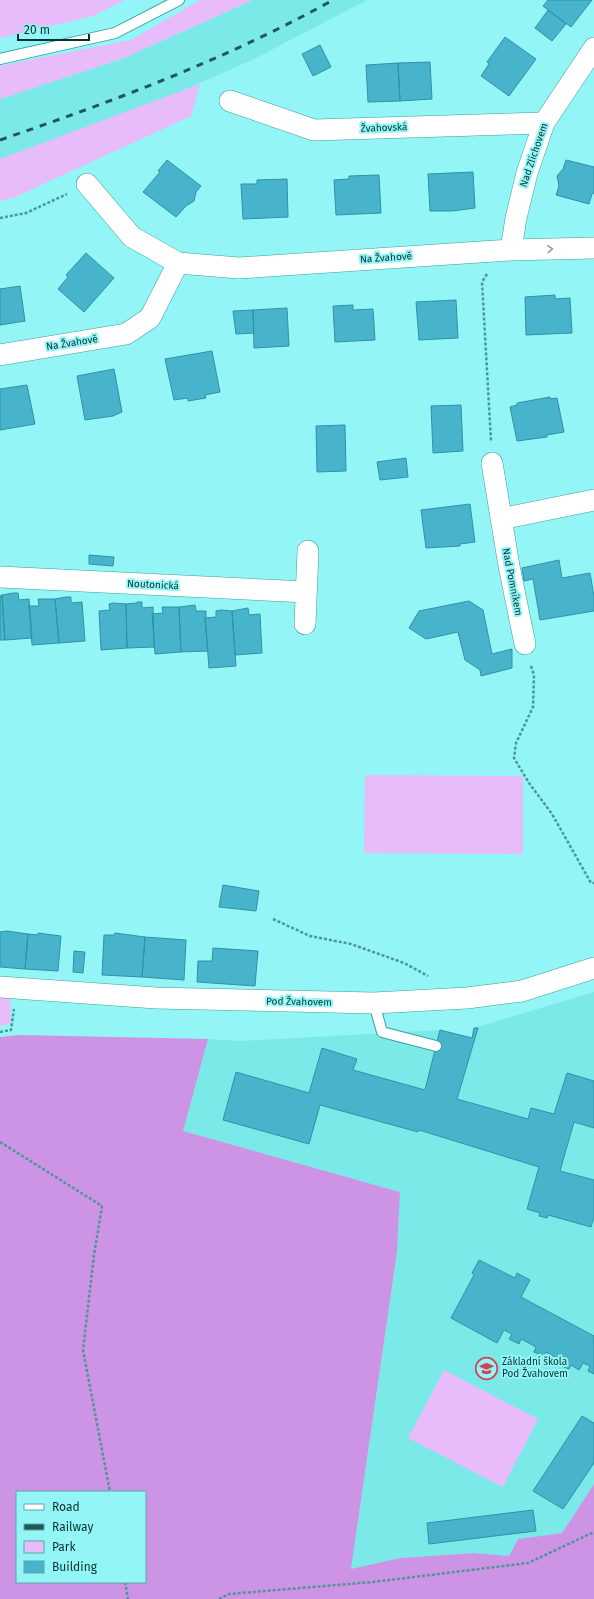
<svg xmlns="http://www.w3.org/2000/svg" width="594" height="1599" font-family="'Fira Sans',sans-serif">
  <rect width="100%" height="100%" fill="#93f5f5"/>
  <path fill="#7ce9e9" d="M 253,0 L 367,0 L 254,59 L 173,95 L 0,161 L 0,99 L 124,58 Z
    M 594,992 L 594,1484 L 562,1533 L 518,1539 L 509,1556 L 474,1553 L 400,1558 L 351,1569 L 397,1252 L 400,1192 L 182,1131 L 208,1039 L 240,1041 L 440,1030 L 472,1038 L 474,1028 Z"/>
  <path fill="#e8bbfb" d="M 0,0 L 125,0 L 93,16 L 0,38 Z
    M 200,0 L 253,0 L 124,58 L 0,99 L 0,66 L 131,40 Z
    M 200,84 L 191,116 L 13,198 L 0,201 L 0,159 Z
    M 365,775 L 523,776 L 523,854 L 364,853 Z
    M 0,990 L 10,990 L 11,1023 L 0,1026 Z
    M 444,1370 L 538,1419 L 503,1487 L 408,1438 Z"/>
  <path fill="#cd93e5" fill-rule="evenodd" d="M 19,1035 L 208,1039 L 183,1131 L 400,1192 L 397,1252 L 351,1569 L 400,1558 L 474,1553 L 509,1556 L 518,1539 L 562,1533 L 594,1484 L 594,1599 L 0,1599 L 0,1037 ZM 17,1492 L 145,1492 L 145,1582 L 17,1582 Z"/>
  <path fill="#47b4cc" stroke="#3191a6" d="M 548,0 L 592,0 L 571,27 L 543,6 Z
    M 548,10 L 566,24 L 552,41 L 535,28 Z
    M 505,37 L 536,59 L 509,96 L 481,76 L 489,64 L 487,62 Z
    M 320,45 L 331,67 L 313,76 L 302,54 Z
    M 430,62 L 432,99 L 400,101 L 398,63 Z
    M 398,63 L 400,101 L 368,102 L 366,65 Z
    M 167,160 L 201,186 L 196,192 L 194,201 L 186,206 L 176,217 L 143,192 L 160,172 L 158,171 Z
    M 566,160 L 594,167 L 594,193 L 592,194 L 589,204 L 556,195 L 559,186 L 557,176 L 563,169 Z
    M 473,172 L 475,208 L 452,211 L 430,211 L 428,174 Z
    M 379,175 L 381,213 L 336,215 L 334,180 L 349,179 L 349,176 Z
    M 287,179 L 288,217 L 243,219 L 241,184 L 257,184 L 257,180 Z
    M 86,253 L 114,278 L 84,312 L 58,289 L 68,277 L 66,275 Z
    M 20,286 L 25,321 L 0,325 L 0,289 Z
    M 555,295 L 555,299 L 570,298 L 572,333 L 526,335 L 525,297 Z
    M 456,300 L 458,338 L 419,340 L 416,302 Z
    M 353,305 L 353,310 L 373,309 L 375,340 L 335,342 L 333,306 Z
    M 287,308 L 289,346 L 254,348 L 253,310 Z
    M 253,310 L 254,333 L 236,334 L 233,311 Z
    M 212,351 L 220,392 L 205,395 L 206,398 L 188,401 L 188,398 L 174,400 L 165,359 Z
    M 114,369 L 122,412 L 113,416 L 85,420 L 77,376 Z
    M 27,385 L 35,424 L 0,430 L 0,389 Z
    M 550,397 L 550,399 L 557,398 L 564,432 L 547,435 L 547,437 L 517,441 L 510,407 L 517,405 L 517,403 Z
    M 461,405 L 463,451 L 433,453 L 431,406 Z
    M 345,425 L 346,471 L 317,472 L 316,426 Z
    M 406,458 L 408,477 L 380,480 L 377,462 Z
    M 470,504 L 475,542 L 460,544 L 460,546 L 426,548 L 421,510 Z
    M 89,555 L 114,557 L 113,566 L 89,564 Z
    M 559,560 L 562,578 L 590,573 L 594,596 L 594,611 L 540,620 L 533,579 L 524,581 L 522,568 Z
    M 13,593 L 18,593 L 19,600 L 29,599 L 32,638 L 5,640 L 2,595 Z
    M 2,595 L 5,640 L 0,640 L 0,596 Z
    M 66,597 L 71,597 L 71,603 L 82,602 L 85,641 L 59,643 L 55,599 Z
    M 38,599 L 55,599 L 59,643 L 32,645 L 29,606 L 39,606 Z
    M 469,601 L 483,610 L 492,654 L 512,649 L 512,668 L 481,676 L 480,670 L 465,660 L 458,632 L 426,639 L 409,628 L 419,611 Z
    M 137,602 L 142,602 L 142,608 L 153,607 L 154,647 L 127,648 L 126,604 L 137,603 Z
    M 114,603 L 126,604 L 127,648 L 101,650 L 99,611 L 110,610 L 109,604 Z
    M 195,605 L 196,611 L 206,611 L 206,618 L 205,618 L 208,651 L 181,652 L 179,607 Z
    M 162,607 L 179,607 L 181,652 L 155,654 L 152,614 L 163,613 Z
    M 248,608 L 249,615 L 260,614 L 262,653 L 235,655 L 232,611 Z
    M 221,610 L 232,611 L 236,666 L 209,668 L 205,618 L 216,617 L 216,611 Z
    M 223,885 L 259,891 L 256,911 L 219,907 Z
    M 7,931 L 28,934 L 25,969 L 0,967 L 0,932 Z
    M 38,933 L 61,936 L 58,971 L 25,969 L 28,934 L 38,935 Z
    M 115,933 L 145,937 L 142,977 L 102,975 L 104,935 L 114,935 Z
    M 145,937 L 186,940 L 184,980 L 142,977 Z
    M 213,948 L 258,951 L 255,986 L 197,982 L 198,961 L 212,961 Z
    M 74,951 L 85,952 L 83,973 L 73,972 Z
    M 474,1028 L 478,1028 L 457,1099 L 528,1119 L 531,1108 L 554,1114 L 567,1073 L 594,1081 L 594,1128 L 574,1122 L 560,1171 L 594,1180 L 594,1217 L 591,1227 L 548,1215 L 547,1218 L 539,1216 L 540,1213 L 527,1209 L 539,1167 L 419,1130 L 418,1132 L 320,1105 L 309,1144 L 223,1120 L 236,1072 L 309,1093 L 322,1048 L 357,1059 L 353,1070 L 425,1090 L 440,1030 L 472,1038 Z
    M 479,1260 L 515,1278 L 517,1273 L 530,1280 L 521,1297 L 594,1336 L 594,1374 L 588,1371 L 590,1366 L 583,1363 L 579,1370 L 571,1365 L 569,1369 L 559,1365 L 562,1361 L 546,1352 L 544,1356 L 534,1352 L 536,1347 L 521,1339 L 519,1344 L 509,1339 L 512,1334 L 504,1330 L 497,1343 L 451,1318 L 474,1275 L 472,1273 Z
    M 582,1416 L 594,1423 L 594,1463 L 563,1509 L 533,1491 Z
    M 533,1510 L 536,1531 L 429,1544 L 427,1523 Z"/>
  <g fill="none" stroke-linecap="round" stroke-linejoin="round">
    <defs>
      <path id="service" d="M 0,59 L 115,33 L 179,0
        M 374,1003 L 382,1032 L 436,1046"/>
      <path id="minor" d="M 230,101 L 314,130 L 544,123
        M 87,184 L 132,237 L 178,263 L 239,268 L 511,250 L 594,248
        M 511,250 L 516,218 L 527,173 L 544,123 L 594,48
        M 0,355 L 126,334 L 150,318 L 178,263
        M 492,463 L 509,566 L 525,644
        M 501,519 L 594,500
        M 0,577 L 306,592
        M 305,624 L 308,551
        M 0,987 L 156,998 L 374,1003 L 467,998 L 522,991 L 594,968"/>
    </defs>
    <use href="#service" stroke="#3aa0a0" stroke-width="12"/>
    <use href="#minor" stroke="#3aa0a0" stroke-width="22"/>
    <path stroke="#4d9696" stroke-width="2.5" stroke-dasharray="3 2" stroke-linecap="butt" d="M 0,218 L 26,213 L 67,194
      M 487,274 L 482,282 L 491,441
      M 531,666 L 534,675 L 533,707 L 516,743 L 514,758 L 529,783 L 552,814 L 591,883 L 594,883
      M 273,919 L 310,936 L 351,944 L 404,963 L 428,976
      M 0,1032 L 11,1030 L 14,1009
      M 0,1142 L 102,1206 L 94,1255 L 83,1350 L 110,1492
      M 125,1582 L 128,1599
      M 219,1599 L 229,1594 L 373,1582 L 528,1563 L 594,1532"/>
    <use href="#service" stroke="#fff" stroke-width="10"/>
    <use href="#minor" stroke="#fff" stroke-width="21"/>
    <path stroke="#205858" stroke-width="3" stroke-dasharray="7 7" stroke-linecap="butt" d="M 0,140 C 114,101 227,59 333,0"/>
  </g>
  <defs><path id="oneway-chevron" d="M-2-3.5L2.5 0L-2 3.5" fill="none" stroke-width="1.6" stroke-linecap="round" stroke-linejoin="round"/></defs>
  <use stroke="#8ea3a3" href="#oneway-chevron" transform="translate(550 249) rotate(-2)"/>
  <defs>
    <symbol id="school-ring" viewBox="-11 -11 22 22"><circle r="9.5" fill="#93f5f5" stroke="#d34259" stroke-width="1.5"/><path d="M0-5L7-2L0 1L-7-2ZM-4 1L0 2.5L4 1V4Q0 6-4 4Z" fill="#d34259"/></symbol>
  </defs>
  <g fill-rule="evenodd">
    <use href="#school-ring" x="474" y="1356" width="25" height="25"/>
  </g>
  <g text-anchor="middle" dominant-baseline="central" stroke-width="4" stroke-linejoin="round" paint-order="stroke">
    <g font-size="10" fill="#053333" stroke="#93f5f5">
      <text transform="translate(384 128) rotate(-2)">Žvahovská</text>
      <text transform="translate(534 155) rotate(-71)">Nad Zlíchovem</text>
      <text transform="translate(386 258) rotate(-4)">Na Žvahově</text>
      <text transform="translate(72 343) rotate(-9)">Na Žvahově</text>
      <text transform="translate(512 582) rotate(79)">Nad Pomníkem</text>
      <text transform="translate(153 585) rotate(3)">Noutonická</text>
      <text transform="translate(299 1002) rotate(1)">Pod Žvahovem</text>
    </g>
    <g font-size="10" fill="#053333" stroke="#93f5f5" text-anchor="start">
      <text x="502" y="1362">Základní škola<tspan x="502" dy="12">Pod Žvahovem</tspan></text>
    </g>
  </g>
  <rect x="16" y="1491" width="130" height="92" fill="#93f5f5" stroke="#5aa7a7"/>
  <rect x="24" y="1504" width="20" height="6" fill="#ffffff" stroke="#5aa7a7"/>
  <text x="52" y="1511" font-size="12" fill="#053333">Road</text>
  <rect x="24" y="1524" width="20" height="6" fill="#205858" stroke="#5aa7a7"/>
  <text x="52" y="1531" font-size="12" fill="#053333">Railway</text>
  <rect x="24" y="1541" width="20" height="12" fill="#e8bbfb" stroke="#5aa7a7"/>
  <text x="52" y="1551" font-size="12" fill="#053333">Park</text>
  <rect x="24" y="1561" width="20" height="12" fill="#47b4cc" stroke="#5aa7a7"/>
  <text x="52" y="1571" font-size="12" fill="#053333">Building</text>
  <path d="M18 34v6h71v-6" fill="none" stroke="#053333" stroke-width="2"/>
  <text x="24" y="34" font-size="12" fill="#053333" stroke="#93f5f5" stroke-width="3" paint-order="stroke">20 m</text>
</svg>
